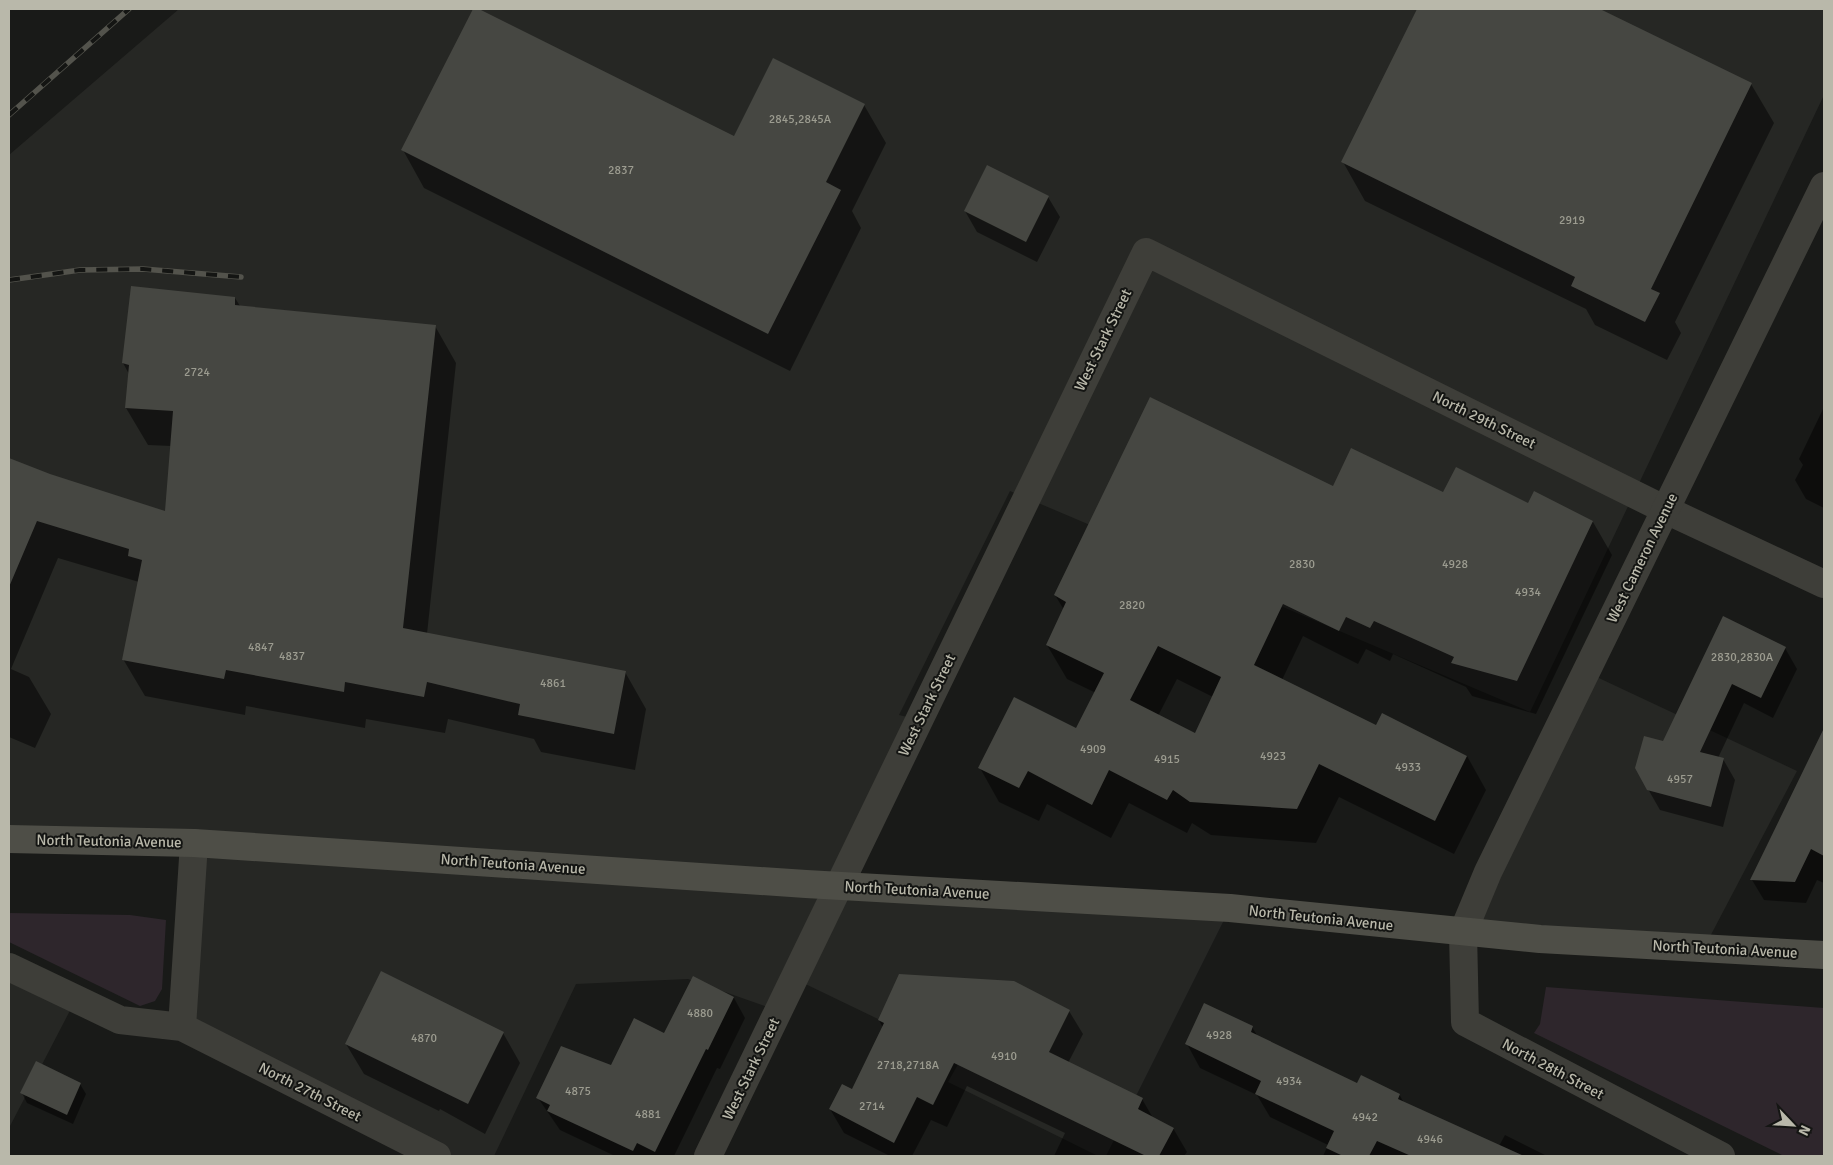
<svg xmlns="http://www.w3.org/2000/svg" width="1833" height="1165" font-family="Signika,sans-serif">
  <rect width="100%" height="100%" fill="#191a18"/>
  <path fill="#262724" d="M 179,9 L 1824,9 L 1824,95 L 1530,712 L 1010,491 L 899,715 L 920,720 L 839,886 L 1230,908 L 1106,1156 L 1098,1156 L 948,1082 L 961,1059 L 795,979 L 779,1011 L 688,979 L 576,984 L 494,1156 L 437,1156 L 182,1027 L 193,843 L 9,840 L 9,155 Z
    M 1586,672 L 1797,771 L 1704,948 L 1463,932 Z
    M 9,967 L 76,999 L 9,1128 Z"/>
  <path fill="#2e262c" d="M 9,913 L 130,915 L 166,920 L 162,989 L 155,1001 L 140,1006 L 9,942 Z
    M 1546,987 L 1824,1008 L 1824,1156 L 1784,1156 L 1534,1033 L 1540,1024 Z"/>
  <path fill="#0007" fill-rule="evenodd" d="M 474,9 L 735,138 L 864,105 L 886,143 L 852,211 L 861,228 L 790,371 L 424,188 L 403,150 Z
    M 1418,9 L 1598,9 L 1751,84 L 1774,123 L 1675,322 L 1681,333 L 1667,360 L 1595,325 L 1586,309 L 1365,201 L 1343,162 Z
    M 1048,197 L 1060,217 L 1037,262 L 977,232 L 965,211 Z
    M 235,298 L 240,306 L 435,326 L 456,363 L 427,634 L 625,672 L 646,709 L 635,770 L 541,752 L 534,739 L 448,719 L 445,733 L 366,719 L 365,728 L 246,706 L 245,715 L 145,696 L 123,659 L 139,582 L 58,558 L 11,669 L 29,677 L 51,714 L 35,748 L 9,737 L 9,459 L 50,475 L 166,512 L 171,446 L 148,445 L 126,408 L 129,374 L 123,363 Z
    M 1824,407 L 1824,508 L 1806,499 L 1795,480 L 1803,465 L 1799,459 Z
    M 1334,487 L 1444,494 L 1529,505 L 1593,522 L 1612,555 L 1536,714 L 1472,696 L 1466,687 L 1393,654 L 1390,661 L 1366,649 L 1358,664 L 1303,636 L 1282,680 L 1377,727 L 1467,756 L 1486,790 L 1454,854 L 1339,797 L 1316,843 L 1211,835 L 1192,823 L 1187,833 L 1129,803 L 1111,838 L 1047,804 L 1039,821 L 999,802 L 980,768 L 1077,730 L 1096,693 L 1067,679 L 1047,645 L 1064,610 L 1055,595 ZM 1177,679 L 1213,697 L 1195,735 L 1158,716 Z
    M 1723,617 L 1785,648 L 1797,669 L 1773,718 L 1744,703 L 1718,758 L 1723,759 L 1735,780 L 1723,827 L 1660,810 L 1648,789 L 1663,743 Z
    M 1806,769 L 1824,778 L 1824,883 L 1817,880 L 1806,903 L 1764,900 L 1752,880 Z
    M 693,978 L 734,998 L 745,1018 L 720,1069 L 717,1068 L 674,1156 L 615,1156 L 560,1130 L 538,1098 L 612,1067 L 665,1035 Z
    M 1069,1011 L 1083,1034 L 1068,1063 L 1142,1099 L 1153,1118 L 1173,1128 L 1187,1152 L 1184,1156 L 1054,1156 L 1065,1133 L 967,1086 L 947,1127 L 931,1120 L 912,1156 L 890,1156 L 844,1133 L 830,1109 L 852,1091 L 883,1028 L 879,1020 Z
    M 1252,1027 L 1258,1037 L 1358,1085 L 1399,1094 L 1404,1103 L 1499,1146 L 1505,1135 L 1547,1156 L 1323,1156 L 1328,1145 L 1270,1117 L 1257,1095 L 1200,1068 L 1187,1044 Z
    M 503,1033 L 520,1063 L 485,1134 L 440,1109 L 439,1111 L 364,1074 L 346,1044 Z
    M 80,1084 L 86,1094 L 73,1124 L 27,1103 L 22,1093 Z"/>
  <path fill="#464742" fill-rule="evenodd" d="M 473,9 L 479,9 L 734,136 L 773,58 L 865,104 L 826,182 L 841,190 L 768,334 L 401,150 Z
    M 1417,9 L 1600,9 L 1752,83 L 1651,289 L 1660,293 L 1645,322 L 1571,286 L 1575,277 L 1341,162 Z
    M 987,165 L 1049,196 L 1026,242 L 964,211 Z
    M 131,286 L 235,297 L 235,305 L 436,325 L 403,628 L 626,671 L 614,734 L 518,715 L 520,704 L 427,682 L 424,697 L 345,682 L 344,692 L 226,670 L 224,679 L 122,660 L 142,560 L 128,556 L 129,549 L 37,521 L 9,587 L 9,458 L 50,474 L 165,511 L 173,411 L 125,408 L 129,365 L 122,363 Z
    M 1150,397 L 1333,486 L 1351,448 L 1443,492 L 1456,467 L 1528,503 L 1534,491 L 1593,521 L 1517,681 L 1451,663 L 1454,657 L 1374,621 L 1370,628 L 1346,617 L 1339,631 L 1283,604 L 1254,665 L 1376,725 L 1382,713 L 1467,756 L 1435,821 L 1319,764 L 1297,809 L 1190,802 L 1173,790 L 1167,800 L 1109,770 L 1092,805 L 1028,771 L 1019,788 L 978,768 L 1014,697 L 1076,728 L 1104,673 L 1046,645 L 1066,602 L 1054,595 ZM 1158,646 L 1221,677 L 1195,733 L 1130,700 Z
    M 1723,616 L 1786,647 L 1761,698 L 1732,684 L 1700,752 L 1724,758 L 1711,807 L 1647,790 L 1635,768 L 1644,736 L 1663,741 Z
    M 1824,728 L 1824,856 L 1811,849 L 1795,882 L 1750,880 Z
    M 381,971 L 504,1032 L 468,1104 L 345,1044 Z
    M 899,974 L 1014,981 L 1070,1010 L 1049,1052 L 1143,1098 L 1138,1109 L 1174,1128 L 1159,1156 L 1146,1156 L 954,1063 L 933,1105 L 917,1097 L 894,1143 L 829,1109 L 842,1084 L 852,1089 L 884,1023 L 878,1020 Z
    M 693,976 L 734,997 L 708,1050 L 706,1049 L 655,1152 L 637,1143 L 633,1151 L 547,1111 L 550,1105 L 536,1098 L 561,1046 L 611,1065 L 634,1018 L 664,1033 Z
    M 1204,1003 L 1253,1026 L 1251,1032 L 1357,1083 L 1361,1075 L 1400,1094 L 1398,1099 L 1524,1156 L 1411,1156 L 1377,1141 L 1369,1156 L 1343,1156 L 1326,1148 L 1334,1131 L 1255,1094 L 1261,1081 L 1185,1044 Z
    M 36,1061 L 81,1083 L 67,1115 L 20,1093 Z"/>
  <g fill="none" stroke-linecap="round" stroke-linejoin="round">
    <path stroke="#3e3e39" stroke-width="28" d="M 1463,932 L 1465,1022 L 1721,1156
      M 9,967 L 120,1020 L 182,1027 L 437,1156
      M 182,1027 L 194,843
      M 708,1156 L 1146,252 L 1666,510 L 1824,584"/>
    <path stroke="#3e3e39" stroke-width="28" d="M 1463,932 L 1488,872 L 1824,186"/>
    <path stroke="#4e4e47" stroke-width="28" d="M 9,839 L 194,843 L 806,884 L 1230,908 L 1540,939 L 1824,955"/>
    <defs>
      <path id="rail" d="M 9,115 L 129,9
        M 9,280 L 80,270 L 143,269 L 241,277"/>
    </defs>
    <use href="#rail" stroke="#53534c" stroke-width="5.5"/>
    <use href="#rail" stroke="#141513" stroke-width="4" stroke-dasharray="11" stroke-linecap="butt"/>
  </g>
  <g text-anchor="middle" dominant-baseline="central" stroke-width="4" stroke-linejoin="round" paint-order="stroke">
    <g font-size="12" fill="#9c9c90">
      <text x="800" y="119">2845,2845A</text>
      <text x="621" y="170">2837</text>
      <text x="1572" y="220">2919</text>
      <text x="197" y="372">2724</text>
      <text x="1302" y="564">2830</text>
      <text x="1455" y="564">4928</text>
      <text x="1528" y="592">4934</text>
      <text x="1132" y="605">2820</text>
      <text x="261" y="647">4847</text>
      <text x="292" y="656">4837</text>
      <text x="1742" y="657">2830,2830A</text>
      <text x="553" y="683">4861</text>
      <text x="1093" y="749">4909</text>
      <text x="1273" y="756">4923</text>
      <text x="1167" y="759">4915</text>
      <text x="1408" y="767">4933</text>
      <text x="1680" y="779">4957</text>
      <text x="700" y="1013">4880</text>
      <text x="1219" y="1035">4928</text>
      <text x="424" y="1038">4870</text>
      <text x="1004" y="1056">4910</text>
      <text x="908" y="1065">2718,2718A</text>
      <text x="1289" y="1081">4934</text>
      <text x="578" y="1091">4875</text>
      <text x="872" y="1106">2714</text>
      <text x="648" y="1114">4881</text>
      <text x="1365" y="1117">4942</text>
      <text x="1430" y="1139">4946</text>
    </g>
    <g font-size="15" fill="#b9b8aa" stroke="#141513">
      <text transform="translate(1103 340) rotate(-64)">West Stark Street</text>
      <text transform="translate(1484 420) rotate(26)">North 29th Street</text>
      <text transform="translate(1642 558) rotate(-64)">West Cameron Avenue</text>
      <text transform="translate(927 705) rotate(-64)">West Stark Street</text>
      <text transform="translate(109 841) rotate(1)">North Teutonia Avenue</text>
      <text transform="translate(513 864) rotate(4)">North Teutonia Avenue</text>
      <text transform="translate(917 890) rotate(3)">North Teutonia Avenue</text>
      <text transform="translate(1321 918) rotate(6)">North Teutonia Avenue</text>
      <text transform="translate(1725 949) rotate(3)">North Teutonia Avenue</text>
      <text transform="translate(751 1069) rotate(-64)">West Stark Street</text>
      <text transform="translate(1553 1069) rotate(28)">North 28th Street</text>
      <text transform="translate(310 1092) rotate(27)">North 27th Street</text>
    </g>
  </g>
  <rect width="1833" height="1165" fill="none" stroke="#b9b8aa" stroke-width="20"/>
  <g transform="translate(1793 1125) rotate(115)" stroke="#141513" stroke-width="4" paint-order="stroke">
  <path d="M0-4L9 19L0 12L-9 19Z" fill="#b9b8aa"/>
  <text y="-8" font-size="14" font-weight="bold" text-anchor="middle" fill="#b9b8aa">N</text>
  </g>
</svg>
